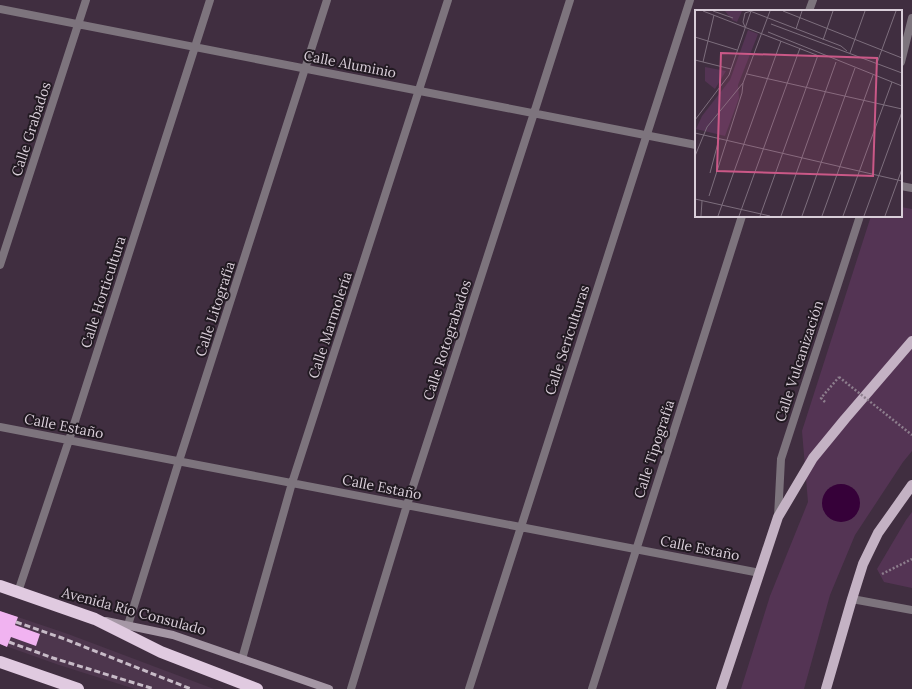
<svg xmlns="http://www.w3.org/2000/svg" width="912" height="689" font-family="Lora,serif">
  <rect width="100%" height="100%" fill="#402e40"/>
  <path fill="#4d364d" d="M 0,611 L 68,634 L 214,689 L 135,689 L 59,665 L 0,644 Z"/>
  <path fill="#543454" d="M 901,207 L 912,209 L 912,451 L 903,462 L 855,535 L 830,595 L 804,689 L 741,689 L 770,596 L 808,502 L 802,431 L 871,216 L 901,216 Z
    M 912,512 L 912,588 L 884,582 L 877,569 L 906,520 Z"/>
  <path fill="#360139" d="M822 503a19 19 0 1 1 38 0a19 19 0 1 1-38 0Z"/>
  <path fill="#f1b3f1" d="M 0,611 L 18,617 L 15,625 L 40,634 L 36,646 L 11,637 L 7,647 L 0,644 Z"/>
  <g fill="none" stroke-linecap="round" stroke-linejoin="round">
    <path stroke="#8d7e8d" stroke-width="2.5" stroke-dasharray="2 2" stroke-linecap="butt" d="M 825,402 L 821,398 L 839,377
      M 882,574 L 912,559"/>
    <path stroke="#7d747d" stroke-width="8" d="M 0,9 L 696,145
      M 809,11 L 813,0
      M 901,62 L 912,18
      M 901,186 L 912,188
      M 0,265 L 86,0
      M 0,427 L 760,573
      M 778,517 L 781,459 L 860,216
      M 18,592 L 69,440 L 210,0
      M 852,599 L 912,610
      M 128,625 L 179,461 L 327,0
      M 242,659 L 292,483 L 448,0
      M 351,689 L 407,505 L 534,113 L 570,0
      M 469,689 L 690,0
      M 592,689 L 742,216"/>
    <path stroke="#a597a5" stroke-width="8" d="M 106,621 L 173,635 L 329,689"/>
    <path stroke="#c4b2c4" stroke-width="10" d="M 721,689 L 778,517 L 813,458 L 845,419 L 912,341
      M 826,689 L 852,599 L 863,564 L 878,533 L 912,485"/>
    <path stroke="#e0cae0" stroke-width="12" d="M 0,586 L 95,619 L 161,652 L 257,689
      M 0,662 L 78,689"/>
    <path stroke="#c7bbc7" stroke-width="3" stroke-dasharray="6 3" stroke-linecap="butt" d="M 16,622 L 62,638 L 191,689
      M 9,642 L 53,658 L 154,689"/>
    <path stroke="#8d7e8d" stroke-width="2.5" stroke-dasharray="2 2" stroke-linecap="butt" d="M 839,377 L 912,435"/>
  </g>
  <g text-anchor="middle" dominant-baseline="central" stroke-width="4" stroke-linejoin="round" paint-order="stroke">
    <g font-size="14" fill="#d9ced9" stroke="#221a22">
      <text transform="translate(350 64) rotate(11)">Calle Aluminio</text>
      <text transform="translate(31 129) rotate(-72)">Calle Grabados</text>
      <text transform="translate(103 292) rotate(-72)">Calle Horticultura</text>
      <text transform="translate(215 309) rotate(-72)">Calle Litografía</text>
      <text transform="translate(330 325) rotate(-72)">Calle Marmolería</text>
      <text transform="translate(447 340) rotate(-72)">Calle Rotograbados</text>
      <text transform="translate(567 340) rotate(-72)">Calle Sericulturas</text>
      <text transform="translate(799 361) rotate(-72)">Calle Vulcanización</text>
      <text transform="translate(64 426) rotate(11)">Calle Estaño</text>
      <text transform="translate(654 449) rotate(-72)">Calle Tipografía</text>
      <text transform="translate(382 487) rotate(11)">Calle Estaño</text>
      <text transform="translate(700 548) rotate(11)">Calle Estaño</text>
      <text transform="translate(134 611) rotate(15)">Avenida Río Consulado</text>
    </g>
  </g>
  <g transform="translate(695 10)">
    <rect width="207" height="207" fill="#402e40"/>
    <path d="M 30,1 L 47,1 L 42,12 L 37,10 ZM 53,20 L 63,24 L 43,75 L 44,88 L 30,126 L 1,119 L 7,106 L 35,70 ZM 10,57 L 31,61 L 20,79 L 10,71 Z" fill="#543454"/>
    <path fill="none" stroke="#7d6e7d" stroke-width="1" d="M 8,1 L 124,46M 18,1 L 38,8M 55,1 L 146,36 L 152,41M 88,1 L 207,48M 76,14 L 207,63M 50,17 L 48,12 L 50,3 L 56,1M 101,19 L 107,1M 73,22 L 207,76M 0,27 L 42,40M 128,30 L 138,1M 155,43 L 170,1M 0,50 L 36,59M 8,52 L 19,5M 182,53 L 201,1M 52,64 L 207,99M 0,110 L 34,65 L 56,1M 0,123 L 207,171M 0,146 L 12,117 L 48,73 L 75,1M 15,163 L 24,129M 14,186 L 47,83 L 48,73M 0,189 L 75,206M 6,206 L 7,191M 23,206 L 86,31M 44,206 L 105,38M 65,206 L 123,45M 86,206 L 141,52M 107,206 L 160,58M 127,206 L 178,65M 148,206 L 197,72M 169,206 L 207,102M 190,206 L 207,159"/>
    <path fill="#ca5887" fill-opacity="0.15" stroke="#ca5887" stroke-width="2" d="M 26,43 L 182,48 L 178,166 L 22,161 Z"/>
    <rect width="207" height="207" fill="none" stroke="#d9ced9" stroke-width="2"/>
  </g>
</svg>
